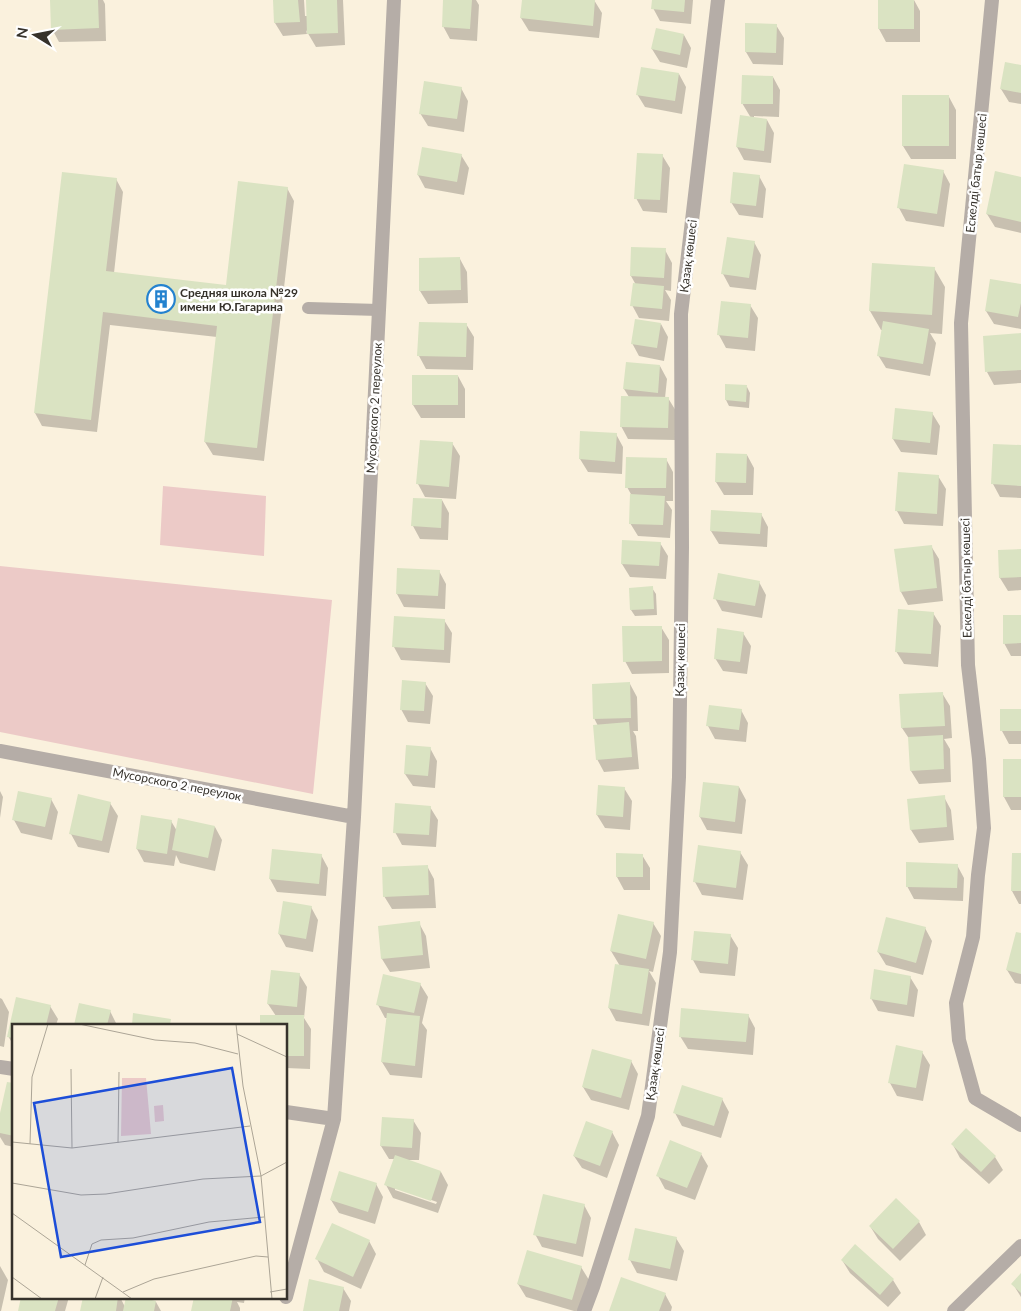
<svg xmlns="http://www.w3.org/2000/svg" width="1021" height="1311" font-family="Lato,sans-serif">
  <rect width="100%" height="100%" fill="#faf1dd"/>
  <path fill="#eccac7" d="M 163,486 L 266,496 L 264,556 L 160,545 Z
    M 0,566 L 332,600 L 313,794 L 0,732 Z"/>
  <path fill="#0003" fill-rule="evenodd" d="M 51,0 L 103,0 L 105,4 L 106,41 L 59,42 L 52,29 Z
    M 274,0 L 304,0 L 305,16 L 308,16 L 307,0 L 343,0 L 345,45 L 316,47 L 306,30 L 307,34 L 283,36 L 275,23 Z
    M 445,0 L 476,0 L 479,5 L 477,41 L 450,39 L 443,26 Z
    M 523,0 L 594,0 L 602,13 L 599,38 L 529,31 L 521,18 Z
    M 653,0 L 693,0 L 691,24 L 660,21 L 653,8 Z
    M 879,0 L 914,0 L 920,11 L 920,42 L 886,42 L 879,29 Z
    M 776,25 L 784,38 L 783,65 L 753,64 L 746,52 Z
    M 684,35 L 691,48 L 687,68 L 660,62 L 652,49 Z
    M 1021,66 L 1021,104 L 1009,102 L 1001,89 Z
    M 679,74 L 686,87 L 682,114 L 645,107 L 637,94 Z
    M 773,77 L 780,90 L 779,117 L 754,116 L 754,118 L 767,120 L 774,133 L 771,163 L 744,160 L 737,147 L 751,118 L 742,103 Z
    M 461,88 L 468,101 L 464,132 L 428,126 L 420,113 Z
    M 949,97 L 956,110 L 956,159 L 911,159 L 903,146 Z
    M 461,155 L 469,168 L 464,195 L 425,188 L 418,175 Z
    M 662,155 L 670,168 L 667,213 L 643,211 L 636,198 Z
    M 943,171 L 950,184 L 944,227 L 906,221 L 899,208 Z
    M 759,176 L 766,189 L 763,218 L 739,215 L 731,202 Z
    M 1021,178 L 1021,233 L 995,227 L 987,214 Z
    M 116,179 L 123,192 L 114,273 L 227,286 L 287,188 L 294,201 L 264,461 L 213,455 L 205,442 L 217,337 L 110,325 L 97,432 L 42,426 L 35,413 Z
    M 754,242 L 761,255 L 756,290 L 730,287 L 723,274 Z
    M 665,250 L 672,263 L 671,291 L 665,290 L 671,300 L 669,321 L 639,318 L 632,305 L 636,285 L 631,276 Z
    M 460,259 L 467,272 L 468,303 L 428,304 L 420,291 Z
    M 934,268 L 945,287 L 942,334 L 930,333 L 936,343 L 930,376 L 886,368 L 878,355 L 883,330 L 881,330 L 870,311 Z
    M 1021,285 L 1021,329 L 994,324 L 986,311 Z
    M 722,302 L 750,305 L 758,318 L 755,351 L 726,348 L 719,335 Z
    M 466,324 L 474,337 L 473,370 L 426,369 L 419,356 Z
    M 661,324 L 668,337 L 664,361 L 639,356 L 632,343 Z
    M 1021,334 L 1021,383 L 994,385 L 987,372 Z
    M 660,366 L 667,379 L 665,398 L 668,398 L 676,411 L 675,440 L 628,439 L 621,426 L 629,397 L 624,389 Z
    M 458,376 L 465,389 L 465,418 L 421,418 L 413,405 Z
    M 747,387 L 750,393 L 749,408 L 729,406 L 726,400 Z
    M 932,413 L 940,426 L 937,455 L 901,452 L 893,439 Z
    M 582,432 L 616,434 L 623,447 L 622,474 L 588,472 L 580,459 Z
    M 452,443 L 460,456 L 456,499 L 425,497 L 418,484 Z
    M 1021,446 L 1021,498 L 1000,497 L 993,484 Z
    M 747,455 L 754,468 L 753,495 L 724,495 L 716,482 Z
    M 666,459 L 673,472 L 673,501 L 666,501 L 672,510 L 670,538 L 638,536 L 630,523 L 632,496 L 627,487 Z
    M 938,476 L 946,489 L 943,526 L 904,524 L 897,511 Z
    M 442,500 L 449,513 L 448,540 L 420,539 L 413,526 Z
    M 761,514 L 768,527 L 767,547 L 719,544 L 711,531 Z
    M 660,543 L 668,556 L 666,579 L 630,577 L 622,564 Z
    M 931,546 L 939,559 L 943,601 L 908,605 L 901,592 L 896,550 Z
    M 1021,550 L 1021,590 L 1008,591 L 1000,578 Z
    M 439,571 L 446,584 L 445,609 L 404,607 L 397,594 Z
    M 759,582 L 766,595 L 762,618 L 722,611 L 715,598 Z
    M 652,588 L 656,594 L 657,615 L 635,616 L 631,610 Z
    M 933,613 L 941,626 L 938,667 L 904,664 L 896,651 Z
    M 1021,616 L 1021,656 L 1011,656 L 1004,643 Z
    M 444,620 L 452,633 L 450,663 L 401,660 L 394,647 Z
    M 661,627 L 669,640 L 669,673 L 632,674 L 625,661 Z
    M 743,633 L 751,646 L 747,674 L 723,671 L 715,658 Z
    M 425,683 L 433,696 L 430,724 L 408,722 L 401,709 Z
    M 630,684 L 637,697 L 638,731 L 633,731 L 636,736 L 639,769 L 604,772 L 597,759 L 598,726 L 594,718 Z
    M 942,693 L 950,706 L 952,738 L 944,739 L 950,749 L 951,782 L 919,784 L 911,771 L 910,740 L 902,728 Z
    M 741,710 L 748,723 L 746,742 L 715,739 L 708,726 Z
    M 1002,710 L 1021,710 L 1021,744 L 1009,744 L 1002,731 Z
    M 430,748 L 437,761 L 435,788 L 413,786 L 405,774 Z
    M 1021,761 L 1021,810 L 1011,810 L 1004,797 Z
    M 704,783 L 739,787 L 746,800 L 742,834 L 707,830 L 700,817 Z
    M 600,787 L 624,788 L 632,801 L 630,830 L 605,828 L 597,815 Z
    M 0,791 L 3,797 L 0,818 Z
    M 944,797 L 951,810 L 954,840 L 919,843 L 911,830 L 909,800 Z
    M 51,799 L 58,812 L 52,840 L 21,833 L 14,820 Z
    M 110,803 L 118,816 L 109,853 L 78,847 L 71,834 Z
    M 430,807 L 438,820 L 436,847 L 402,845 L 395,832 Z
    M 171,821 L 177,831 L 215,827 L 222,840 L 215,871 L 180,863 L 176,855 L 174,866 L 144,862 L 137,849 Z
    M 740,852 L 748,865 L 743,900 L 702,895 L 695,882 Z
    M 1021,854 L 1021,904 L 1019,904 L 1012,891 Z
    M 321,855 L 328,868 L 326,896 L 277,892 L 270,879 Z
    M 617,855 L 642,855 L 650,868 L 650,890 L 624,890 L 617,877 Z
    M 957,865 L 964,878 L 963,901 L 914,899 L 907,886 Z
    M 427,866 L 434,879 L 436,908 L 392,909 L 384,896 Z
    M 311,907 L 318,920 L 313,952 L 286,947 L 279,934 Z
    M 419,923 L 426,936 L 430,968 L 390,972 L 382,959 L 379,927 Z
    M 653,923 L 661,936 L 653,972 L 649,971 L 656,983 L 649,1026 L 616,1021 L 609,1008 L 620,966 L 611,951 Z
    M 925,928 L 932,941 L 923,975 L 886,965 L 878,952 Z
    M 730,935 L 738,948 L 735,976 L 700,973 L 693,960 Z
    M 1021,935 L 1021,984 L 1015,983 L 1007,970 Z
    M 299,974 L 307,987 L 304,1018 L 311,1029 L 310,1069 L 286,1068 L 286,1025 L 276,1016 L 268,1004 Z
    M 910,977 L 918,990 L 914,1017 L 878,1011 L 871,998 Z
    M 420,984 L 428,997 L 422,1023 L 427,1030 L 422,1078 L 390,1075 L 382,1062 L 387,1018 L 385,1018 L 378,1005 Z
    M 0,998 L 2,999 L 9,1012 L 4,1047 L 0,1046 Z
    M 17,998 L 50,1006 L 58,1019 L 56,1025 L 14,1025 L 14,1046 L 8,1036 Z
    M 110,1011 L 117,1025 L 76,1025 Z
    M 748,1015 L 755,1028 L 753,1055 L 688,1049 L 680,1036 Z
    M 922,1052 L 930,1065 L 923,1101 L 897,1096 L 890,1083 Z
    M 631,1061 L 638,1074 L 629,1110 L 591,1100 L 583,1087 Z
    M 14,1084 L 14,1147 L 5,1145 L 0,1137 L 0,1119 Z
    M 722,1099 L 729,1112 L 721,1138 L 682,1126 L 675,1113 Z
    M 413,1120 L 421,1133 L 419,1160 L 405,1160 L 441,1172 L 448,1185 L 438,1213 L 393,1198 L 386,1185 L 395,1159 L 389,1159 L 381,1146 ZM 395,1187 L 437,1202 L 436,1204 L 395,1190 Z
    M 612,1132 L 619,1145 L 607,1178 L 582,1168 L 574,1156 Z
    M 953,1145 L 995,1157 L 1003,1170 L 989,1184 L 960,1158 Z
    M 701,1154 L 708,1166 L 695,1200 L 665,1189 L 658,1176 Z
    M 376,1184 L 383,1197 L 375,1224 L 339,1213 L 331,1200 Z
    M 584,1205 L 591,1218 L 583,1257 L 542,1247 L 535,1234 Z
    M 919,1222 L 926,1235 L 900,1261 L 878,1239 L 870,1226 Z
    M 676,1238 L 684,1251 L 677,1281 L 637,1273 L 630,1260 Z
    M 369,1241 L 376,1254 L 361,1289 L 324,1272 L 317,1259 Z
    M 842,1260 L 893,1280 L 901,1293 L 888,1307 L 850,1273 Z
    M 0,1266 L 8,1280 L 1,1311 L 0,1311 Z
    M 581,1267 L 589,1280 L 580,1311 L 574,1311 L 526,1297 L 518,1284 Z
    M 1021,1275 L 1021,1297 L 1013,1284 Z
    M 343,1288 L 351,1301 L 349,1311 L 304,1311 Z
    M 665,1294 L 672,1307 L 671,1311 L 610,1311 Z
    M 22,1297 L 69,1297 L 65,1311 L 19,1311 Z
    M 84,1297 L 120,1297 L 125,1307 L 156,1302 L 161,1311 L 81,1311 Z
    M 195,1297 L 245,1297 L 244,1303 L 237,1302 L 240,1308 L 240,1311 L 192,1311 Z"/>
  <path fill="#dae3c2" d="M 50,0 L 98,0 L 99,28 L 51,30 Z
    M 273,0 L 298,0 L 300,22 L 274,23 Z
    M 306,0 L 337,0 L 338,33 L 307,34 Z
    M 443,0 L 472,0 L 470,29 L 442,27 Z
    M 522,0 L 595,0 L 593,26 L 520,18 Z
    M 652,0 L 685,0 L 684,12 L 651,9 Z
    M 878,0 L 914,0 L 914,29 L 878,29 Z
    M 745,23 L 777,24 L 776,53 L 745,52 Z
    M 656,28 L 684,34 L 680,55 L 651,49 Z
    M 1005,62 L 1021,65 L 1021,93 L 1000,89 Z
    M 641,67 L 679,73 L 675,101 L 636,95 Z
    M 742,75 L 773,76 L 773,104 L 741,104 Z
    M 424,81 L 462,87 L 457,119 L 419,114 Z
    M 902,95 L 949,95 L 949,146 L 902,146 Z
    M 740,115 L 767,119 L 764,151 L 736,147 Z
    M 422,147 L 462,154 L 457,182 L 417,175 Z
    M 637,153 L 663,154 L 660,200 L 634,199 Z
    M 904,164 L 944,170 L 937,214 L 897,208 Z
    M 995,171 L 1021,177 L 1021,222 L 986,214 Z
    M 62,172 L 117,178 L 106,271 L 226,285 L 238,181 L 288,187 L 257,448 L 204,442 L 217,326 L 103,312 L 91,420 L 34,413 Z
    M 733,172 L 760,175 L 756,206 L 730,203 Z
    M 727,237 L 755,241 L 749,278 L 721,274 Z
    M 631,247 L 666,248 L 664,278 L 630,276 Z
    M 460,257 L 461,290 L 419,291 L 419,258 Z
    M 872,263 L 935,267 L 932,315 L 869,311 Z
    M 990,279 L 1021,284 L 1021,303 L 1018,317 L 985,311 Z
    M 633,283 L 664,286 L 662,309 L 630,306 Z
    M 721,301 L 751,304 L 748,338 L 717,335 Z
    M 635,319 L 661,323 L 657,348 L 631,344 Z
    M 883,321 L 929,329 L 923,364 L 877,356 Z
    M 419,322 L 467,323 L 466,357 L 417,356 Z
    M 1021,333 L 1021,370 L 985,372 L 983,336 Z
    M 626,362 L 660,365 L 658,393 L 623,389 Z
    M 412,375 L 458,375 L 458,405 L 412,405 Z
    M 725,384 L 747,385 L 746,402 L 725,400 Z
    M 621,396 L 669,397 L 668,428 L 620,427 Z
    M 895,408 L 933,412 L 930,443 L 892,439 Z
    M 580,431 L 617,433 L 615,462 L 579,459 Z
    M 420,440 L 453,442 L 449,487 L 416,484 Z
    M 993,444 L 1021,445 L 1021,486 L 991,484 Z
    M 716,453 L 747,454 L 746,483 L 715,482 Z
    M 626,457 L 667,458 L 666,488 L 625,488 Z
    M 898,472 L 939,475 L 937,514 L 895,511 Z
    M 630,494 L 665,496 L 663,525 L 629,524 Z
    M 413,498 L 442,499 L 441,528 L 411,526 Z
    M 711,510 L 762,513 L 760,534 L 710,531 Z
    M 622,540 L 661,542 L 659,566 L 621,564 Z
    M 932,545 L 937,588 L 900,592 L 894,549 Z
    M 1021,549 L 1021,577 L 999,578 L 998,550 Z
    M 397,568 L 440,570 L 438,596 L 396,594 Z
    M 718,573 L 760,581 L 755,606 L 713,599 Z
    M 653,586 L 654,609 L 630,610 L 629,588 Z
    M 898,609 L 934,612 L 931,654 L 895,652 Z
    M 1003,615 L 1021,615 L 1021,643 L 1003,644 Z
    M 394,616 L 445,619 L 444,650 L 392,647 Z
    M 622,626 L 662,626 L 662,661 L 623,662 Z
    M 717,628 L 744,632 L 740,662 L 714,659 Z
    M 402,680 L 426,682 L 424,711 L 400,710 Z
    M 630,682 L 631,718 L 593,719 L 592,684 Z
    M 943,692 L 945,726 L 901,728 L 899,694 Z
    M 709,705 L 742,709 L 739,730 L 706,726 Z
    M 1000,709 L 1021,709 L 1021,731 L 1000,731 Z
    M 629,722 L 632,757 L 596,760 L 593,725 Z
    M 943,735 L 944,769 L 910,771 L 908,737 Z
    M 406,745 L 431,747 L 428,776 L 404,774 Z
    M 1003,759 L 1021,759 L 1021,797 L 1003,797 Z
    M 703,782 L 739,786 L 735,822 L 699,817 Z
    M 598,785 L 625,787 L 623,817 L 596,815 Z
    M 18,791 L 52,798 L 45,827 L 12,820 Z
    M 78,794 L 111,802 L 102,841 L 69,834 Z
    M 945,795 L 947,827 L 910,830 L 907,799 Z
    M 395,803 L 431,806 L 429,835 L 393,833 Z
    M 141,815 L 172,820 L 167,854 L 136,849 Z
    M 178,818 L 215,826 L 208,858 L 172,850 Z
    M 698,845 L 741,851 L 736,888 L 693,882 Z
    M 272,849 L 322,854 L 319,884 L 269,879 Z
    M 616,853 L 643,854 L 643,877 L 616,877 Z
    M 1012,853 L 1021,853 L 1021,891 L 1011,891 Z
    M 906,862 L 958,864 L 957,888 L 906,887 Z
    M 428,865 L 429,895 L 383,897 L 382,867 Z
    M 283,901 L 312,906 L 306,939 L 278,934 Z
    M 618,914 L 654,922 L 646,959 L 610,951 Z
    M 886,917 L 926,927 L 916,963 L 877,952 Z
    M 420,921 L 423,955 L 381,959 L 378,926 Z
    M 694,931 L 731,934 L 728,964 L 691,960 Z
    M 1016,932 L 1021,933 L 1021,974 L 1006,970 Z
    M 615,964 L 649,969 L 642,1014 L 608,1008 Z
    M 874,969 L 911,976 L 907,1005 L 870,999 Z
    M 271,970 L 300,973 L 297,1007 L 267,1004 Z
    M 383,974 L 421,983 L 414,1013 L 376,1005 Z
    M 16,997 L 51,1005 L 46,1025 L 14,1025 L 14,1038 L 7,1037 Z
    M 79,1003 L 111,1010 L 107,1025 L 74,1025 Z
    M 681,1008 L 749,1014 L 746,1042 L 679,1037 Z
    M 133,1013 L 171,1019 L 170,1025 L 132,1025 Z
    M 387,1013 L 420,1016 L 415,1066 L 381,1062 Z
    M 260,1015 L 304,1015 L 304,1056 L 286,1056 L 286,1025 L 260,1025 Z
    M 896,1045 L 923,1051 L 916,1088 L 888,1083 Z
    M 592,1049 L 632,1060 L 621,1098 L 582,1087 Z
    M 7,1082 L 14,1083 L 14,1136 L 0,1133 L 0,1113 Z
    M 682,1085 L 723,1098 L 714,1126 L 673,1113 Z
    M 382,1117 L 414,1119 L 412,1148 L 380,1146 Z
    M 586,1121 L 613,1131 L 600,1166 L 573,1156 Z
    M 966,1128 L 996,1156 L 981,1172 L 951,1144 Z
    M 670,1140 L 702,1153 L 687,1188 L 656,1176 Z
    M 395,1155 L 441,1171 L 431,1201 L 384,1185 Z
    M 339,1171 L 377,1183 L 368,1212 L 330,1200 Z
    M 543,1194 L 585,1204 L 576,1244 L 533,1235 Z
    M 896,1198 L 920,1221 L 893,1249 L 869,1226 Z
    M 332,1223 L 370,1240 L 353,1277 L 315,1259 Z
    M 635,1228 L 677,1237 L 670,1269 L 628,1260 Z
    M 855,1244 L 894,1279 L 880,1295 L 841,1260 Z
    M 527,1250 L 582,1266 L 572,1300 L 517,1284 Z
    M 1021,1273 L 1021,1293 L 1011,1284 Z
    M 621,1277 L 666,1293 L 659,1311 L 609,1311 Z
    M 309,1279 L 344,1287 L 339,1311 L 303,1311 Z
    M 21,1297 L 59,1297 L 55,1311 L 18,1311 Z
    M 83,1297 L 118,1297 L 116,1311 L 80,1311 Z
    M 126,1297 L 139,1297 L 156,1301 L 154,1311 L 123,1311 Z
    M 194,1297 L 233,1297 L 230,1311 L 191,1311 Z"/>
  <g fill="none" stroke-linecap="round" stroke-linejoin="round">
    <path stroke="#b5ada7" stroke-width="12" d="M 308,308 L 379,310"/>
    <path stroke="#b5ada7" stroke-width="14" d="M 992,0 L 961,323 L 968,665 L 979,759 L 984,828 L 978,875 L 973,937 L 956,1003 L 959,1040 L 975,1098 L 1021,1125
      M 0,751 L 354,817
      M 0,1067 L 14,1069
      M 286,1112 L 334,1119
      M 286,1297 L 334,1119 L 354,817 L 379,310 L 394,0
      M 584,1311 L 593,1287 L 648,1116 L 670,952 L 679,777 L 682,547 L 681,314 L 718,0
      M 954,1311 L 1021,1246"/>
  </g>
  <defs>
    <symbol id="building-ring" viewBox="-11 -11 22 22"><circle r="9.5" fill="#fff" stroke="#2482cf" stroke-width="1.5"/><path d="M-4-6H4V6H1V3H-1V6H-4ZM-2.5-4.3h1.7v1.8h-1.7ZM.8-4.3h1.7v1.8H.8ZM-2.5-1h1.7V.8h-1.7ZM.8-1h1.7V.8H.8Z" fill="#2482cf"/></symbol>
  </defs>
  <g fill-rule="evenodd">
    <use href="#building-ring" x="145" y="283" width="32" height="32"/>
  </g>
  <g text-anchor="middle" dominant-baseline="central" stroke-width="5" stroke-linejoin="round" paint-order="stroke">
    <g font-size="12" fill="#36322b" stroke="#fff">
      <text transform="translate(976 173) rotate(-84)">Ескелді батыр көшесі</text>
      <text transform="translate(688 256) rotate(-83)">Қазақ көшесі</text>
      <text transform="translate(374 408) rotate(-87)">Мусорского 2 переулок</text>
      <text transform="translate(966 578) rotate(-91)">Ескелді батыр көшесі</text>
      <text transform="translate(680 660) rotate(-89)">Қазақ көшесі</text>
      <text transform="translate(177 784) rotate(11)">Мусорского 2 переулок</text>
      <text transform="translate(655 1064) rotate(-82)">Қазақ көшесі</text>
    </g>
    <g font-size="12" font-weight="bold" fill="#36322b" stroke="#fff" text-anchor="start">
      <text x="180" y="292">Средняя школа №29<tspan x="180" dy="14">имени Ю.Гагарина</tspan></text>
    </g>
  </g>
  <g transform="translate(12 1024)">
    <rect width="275" height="275" fill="#faf1dd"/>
    <path d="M 110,54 L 134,54 L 139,110 L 109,112 ZM 151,81 L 152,97 L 143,98 L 142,82 Z" fill="#eccac7"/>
    <path fill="none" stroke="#aca596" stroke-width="1" d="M 67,0 L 143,16 L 183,19 L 226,30M 224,0 L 231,62 L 249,152 L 260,275M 225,10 L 275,33M 59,45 L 60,124M 0,118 L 60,124 L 238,102M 106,119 L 107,48M 18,120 L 20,53 L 36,0M 0,159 L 69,171 L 94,170 L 191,155 L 249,152 L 275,138M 0,189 L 120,275M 73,241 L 80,220 L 89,216 L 121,214 L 197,198 L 252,193M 0,253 L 30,275M 111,268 L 142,255 L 244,232 L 256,233M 258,268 L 275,265M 83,275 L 91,253"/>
    <path fill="#1d4ed8" fill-opacity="0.15" stroke="#1d4ed8" stroke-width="2.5" d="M 220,44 L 248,198 L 49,233 L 22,79 Z"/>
    <rect width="275" height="275" fill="none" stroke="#36322b" stroke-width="2.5"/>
  </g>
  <g transform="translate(35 35) rotate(280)" stroke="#ffffff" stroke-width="4" paint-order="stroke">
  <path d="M0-4L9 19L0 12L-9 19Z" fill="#36322b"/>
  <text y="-8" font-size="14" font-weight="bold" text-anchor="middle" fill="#36322b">N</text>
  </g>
</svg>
